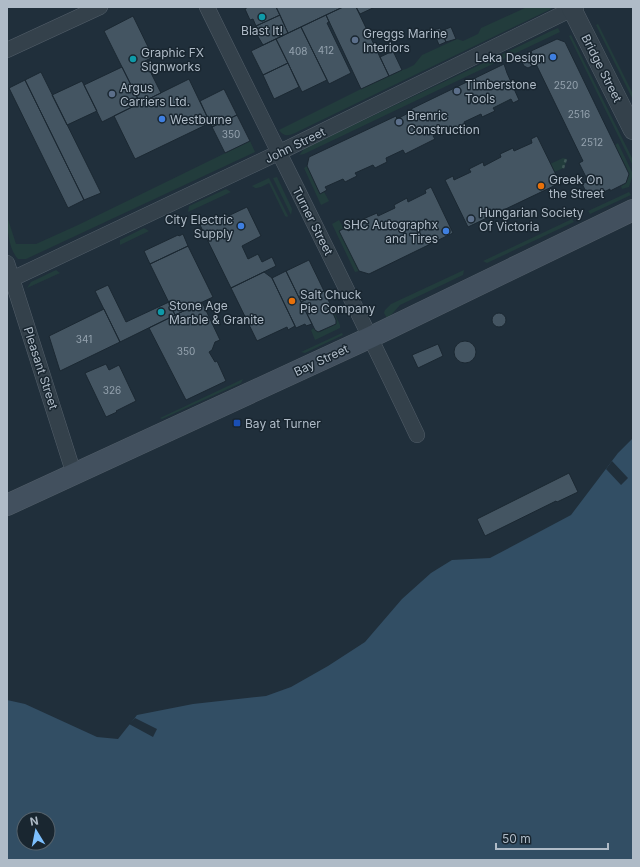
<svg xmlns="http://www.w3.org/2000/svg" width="640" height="867" font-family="Inter,sans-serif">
  <rect width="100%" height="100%" fill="#202f3b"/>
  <path fill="#223c3c" d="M 527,7 L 550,7 L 551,9 L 295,133 C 288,136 284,137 279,130 L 361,89 L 402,70 L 406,69 L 414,65 L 422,55 L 457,39 L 463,41 L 478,34 L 481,28 Z
    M 598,24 L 633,94 L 633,100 L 596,25 Z
    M 558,28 L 560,32 L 304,154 L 299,155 L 305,148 L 551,31 Z
    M 571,35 L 633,160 L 633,166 L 569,36 Z
    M 250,141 L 255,152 L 26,259 L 18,259 C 9,250 7,229 7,216 L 16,244 L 36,244 L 78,225 Z
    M 618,143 L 633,174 L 629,187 L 622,189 L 621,186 L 626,183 L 629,174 L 615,145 Z
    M 563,158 L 567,159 L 564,168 L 554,172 L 550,164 Z
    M 307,166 L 320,194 L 324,192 L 329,201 L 321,205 L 304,168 Z
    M 277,177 L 292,209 L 291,215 L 273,178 Z
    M 269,178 L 288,216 L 287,217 L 285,216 L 269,183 C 264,185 257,191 252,186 Z
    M 226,189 L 231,192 L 188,212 L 189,206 Z
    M 629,192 L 631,195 L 590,214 L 588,211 Z
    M 572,219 L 574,222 L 487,263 L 483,261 Z
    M 339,220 L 344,229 L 340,231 L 359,271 L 355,272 L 332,224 Z
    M 144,228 L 149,231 L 120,245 L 120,240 Z
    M 56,270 L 60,273 L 27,288 L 31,282 Z
    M 464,270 L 463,275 L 400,305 L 392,314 L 387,318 L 384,313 L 385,310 L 391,304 Z
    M 331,306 L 340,325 L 340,328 L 315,340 L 311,330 L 314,328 L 316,331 L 320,332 L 336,324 L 336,320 L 330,307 Z
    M 342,333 L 343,335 L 305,353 L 301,352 Z
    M 243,379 L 241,383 L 162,419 L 160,418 Z"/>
  <path fill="#324e64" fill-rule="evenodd" d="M 633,438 L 633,860 L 7,860 L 7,700 L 25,704 L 97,737 L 118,739 L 137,715 L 193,704 L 266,696 L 291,687 L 328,666 L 365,642 L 402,599 L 431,573 L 452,560 L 490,558 L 571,515 L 618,453 ZM 24,819 L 48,819 L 48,843 L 24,843 Z"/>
  <path fill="#202f3b" d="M 612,461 L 628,478 L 621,485 L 606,469 Z
    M 135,718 L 157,729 L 153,737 L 129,724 Z"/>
  <path fill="#445562" stroke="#1b2832" d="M 248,7 L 276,7 L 280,15 L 256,26 L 253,19 L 250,20 L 245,9 Z
    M 276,7 L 343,7 L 288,33 Z
    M 343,7 L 356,7 L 389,76 L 361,89 L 326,15 Z
    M 356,7 L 375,7 L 360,14 Z
    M 280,15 L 288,33 L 263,45 L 257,35 L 260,34 L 256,26 Z
    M 326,15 L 329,22 L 327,23 L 351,73 L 329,84 L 301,27 Z
    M 133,16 L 153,57 L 145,61 L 161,93 L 140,103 L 104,31 Z
    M 301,27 L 327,80 L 302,92 L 276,39 Z
    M 451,27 L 456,39 L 446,42 L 441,31 Z
    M 440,28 L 446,42 L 439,45 L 433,30 Z
    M 276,39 L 288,63 L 263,75 L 251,51 Z
    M 557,39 L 565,42 L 629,174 L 626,183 L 610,191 L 610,189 L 590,199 L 582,184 L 588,181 L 579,163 L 583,161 L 536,64 L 528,68 L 524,66 L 521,60 L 532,54 L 531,51 Z
    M 393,51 L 402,70 L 389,76 L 380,57 Z
    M 288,63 L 299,87 L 274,99 L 263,75 Z
    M 504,64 L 507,73 L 519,100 L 513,103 L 511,99 L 493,108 L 495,111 L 482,117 L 481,114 L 464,122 L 465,125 L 452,131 L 450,128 L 433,136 L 435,139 L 405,154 L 403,150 L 386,158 L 387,162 L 375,168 L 373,165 L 355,173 L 357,176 L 345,182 L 343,179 L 325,187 L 327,190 L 320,194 L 307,166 L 309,157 L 396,116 L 397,119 L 412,111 L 411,109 Z
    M 122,67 L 140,103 L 102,122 L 84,85 Z
    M 41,72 L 101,193 L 84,200 L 25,80 Z
    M 189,79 L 210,123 L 135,159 L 114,116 Z
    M 25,80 L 84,200 L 68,208 L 9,88 Z
    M 82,81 L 97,111 L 67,125 L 52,95 Z
    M 224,89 L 237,115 L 212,127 L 200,101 Z
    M 237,115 L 250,141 L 225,153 L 212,127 Z
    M 537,136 L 560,183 L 468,227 L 445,180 L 453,176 L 454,180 L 471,172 L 469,169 L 483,162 L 484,166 L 501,157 L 500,154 L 513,148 L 514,151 L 532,143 L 531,139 Z
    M 431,187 L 453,233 L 369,274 L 359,271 L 339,231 L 347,227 L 348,231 L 365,223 L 363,219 L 377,213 L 378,216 L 395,208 L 394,205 L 407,198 L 408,202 L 426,193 L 425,190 Z
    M 247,207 L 261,236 L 242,246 L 248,259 L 258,254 L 262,262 L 272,257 L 276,266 L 231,288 L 200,225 L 210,220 L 211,222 L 227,214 L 228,216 Z
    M 183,234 L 188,246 L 150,264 L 144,251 L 178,235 L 179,236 Z
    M 188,246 L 213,297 L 175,315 L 150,264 Z
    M 309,260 L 324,291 L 301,302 L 286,271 Z
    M 286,271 L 312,324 L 306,326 L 305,324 L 296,328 L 272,278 Z
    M 264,272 L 272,278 L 295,326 L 288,330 L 287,327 L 257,341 L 231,288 Z
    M 108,285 L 126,322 L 169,302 L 175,315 L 120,342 L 95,291 Z
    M 324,291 L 331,306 L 330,307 L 336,320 L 336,324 L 318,332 L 315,330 L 301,302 Z
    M 202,302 L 220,340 L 215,342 L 212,350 L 209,352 L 215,362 L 217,361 L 226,381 L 186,400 L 149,328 Z
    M 104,309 L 120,342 L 60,371 L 49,336 Z
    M492 320a7 7 0 1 1 14 0a7 7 0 1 1-14 0Z
    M454 352a11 11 0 1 1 22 0a11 11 0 1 1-22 0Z
    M 438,344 L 443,356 L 418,368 L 412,355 Z
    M 106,364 L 109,370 L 119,365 L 136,401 L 116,411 L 117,412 L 106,417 L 85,373 Z
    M 569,473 L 578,492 L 557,502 L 556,501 L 485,536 L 477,519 Z"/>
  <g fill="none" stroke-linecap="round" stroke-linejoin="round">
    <defs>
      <path id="minor" d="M 207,7 C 277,150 349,291 417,435
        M 7,50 L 100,7
        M 7,263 L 74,474
        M 12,279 L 278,153 L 576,7"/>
      <path id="tertiary" d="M 571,7 L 633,130"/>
      <path id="secondary" d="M 7,505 L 371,337 L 633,210"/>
    </defs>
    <use href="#minor" stroke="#525e69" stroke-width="16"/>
    <use href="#tertiary" stroke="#525e69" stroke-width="20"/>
    <use href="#secondary" stroke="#525e69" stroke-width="22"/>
    <path stroke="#405858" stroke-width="2.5" stroke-dasharray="3 3" stroke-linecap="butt" d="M 563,168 L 566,159"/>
    <use href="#minor" stroke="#34414b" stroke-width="15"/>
    <use href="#tertiary" stroke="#34414b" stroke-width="19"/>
    <use href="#secondary" stroke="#42505e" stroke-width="21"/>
  </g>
  <g fill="#0f9aa8" stroke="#192630" stroke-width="1.5">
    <circle cx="262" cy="17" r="4"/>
    <circle cx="133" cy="59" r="4"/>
    <circle cx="161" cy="312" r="4"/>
  </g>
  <g fill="#5c6f8a" stroke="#192630" stroke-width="1.5">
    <circle cx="355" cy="40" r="4"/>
    <circle cx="457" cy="91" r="4"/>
    <circle cx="112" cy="94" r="4"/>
    <circle cx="399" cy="122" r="4"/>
    <circle cx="471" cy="219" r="4"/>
  </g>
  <g fill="#3f7fe0" stroke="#192630" stroke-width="1.5">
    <circle cx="553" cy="57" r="4"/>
    <circle cx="162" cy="119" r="4"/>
    <circle cx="241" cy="226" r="4"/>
    <circle cx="446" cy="231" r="4"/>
  </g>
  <g fill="#e8710a" stroke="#192630" stroke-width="1.5">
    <circle cx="541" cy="186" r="4"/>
    <circle cx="292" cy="301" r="4"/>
  </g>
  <rect fill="#1a4fb4" stroke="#192630" stroke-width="1.5" x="233" y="419" width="8" height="8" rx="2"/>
  <g text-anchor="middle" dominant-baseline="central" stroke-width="3" stroke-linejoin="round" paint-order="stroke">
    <g font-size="10" fill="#94a2ae">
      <text x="326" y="50">412</text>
      <text x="298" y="51">408</text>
      <text x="566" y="85">2520</text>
      <text x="579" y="114">2516</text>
      <text x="231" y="134">350</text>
      <text x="592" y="142">2512</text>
      <text x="84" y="339">341</text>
      <text x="186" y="351">350</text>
      <text x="112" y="390">326</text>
    </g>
    <g font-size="12" fill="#afbbc7" stroke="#192630" text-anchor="start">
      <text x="262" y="30" text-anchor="middle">Blast It!</text>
      <text x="363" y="33">Greggs Marine<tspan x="363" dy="14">Interiors</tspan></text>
      <text x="141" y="52">Graphic FX<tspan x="141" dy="14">Signworks</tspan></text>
      <text x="545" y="57" text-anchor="end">Leka Design</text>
      <text x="465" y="84">Timberstone<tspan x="465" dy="14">Tools</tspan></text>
      <text x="120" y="87">Argus<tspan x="120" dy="14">Carriers Ltd.</tspan></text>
      <text x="407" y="115">Brenric<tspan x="407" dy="14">Construction</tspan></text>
      <text x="170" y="119">Westburne</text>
      <text x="549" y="179">Greek On<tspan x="549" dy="14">the Street</tspan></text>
      <text x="479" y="212">Hungarian Society<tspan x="479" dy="14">Of Victoria</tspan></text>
      <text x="233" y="219" text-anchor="end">City Electric<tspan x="233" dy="14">Supply</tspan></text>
      <text x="438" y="224" text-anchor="end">SHC Autographx<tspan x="438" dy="14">and Tires</tspan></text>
      <text x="300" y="294">Salt Chuck<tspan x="300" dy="14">Pie Company</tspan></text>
      <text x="169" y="305">Stone Age<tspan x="169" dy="14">Marble &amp; Granite</tspan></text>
      <text x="245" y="423">Bay at Turner</text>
    </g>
    <g font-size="12" fill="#afbbc7" stroke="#192630">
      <text transform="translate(602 68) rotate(63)">Bridge Street</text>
      <text transform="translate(295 145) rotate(-26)">John Street</text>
      <text transform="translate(313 221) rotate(63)">Turner Street</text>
      <text transform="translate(321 360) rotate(-25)">Bay Street</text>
      <text transform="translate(41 368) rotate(72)">Pleasant Street</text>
    </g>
  </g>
  <rect width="640" height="867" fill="none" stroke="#afbbc7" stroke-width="16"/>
  <g transform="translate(36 831) rotate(350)"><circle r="19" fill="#192630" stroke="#55626c"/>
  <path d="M0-3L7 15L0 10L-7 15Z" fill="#7dc0fe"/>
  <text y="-6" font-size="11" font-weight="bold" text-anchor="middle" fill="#afbbc7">N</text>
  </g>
  <path d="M496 843v6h112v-6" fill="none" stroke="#afbbc7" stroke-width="2"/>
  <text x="502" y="843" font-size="12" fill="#afbbc7" stroke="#192630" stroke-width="3" paint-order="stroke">50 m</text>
</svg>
